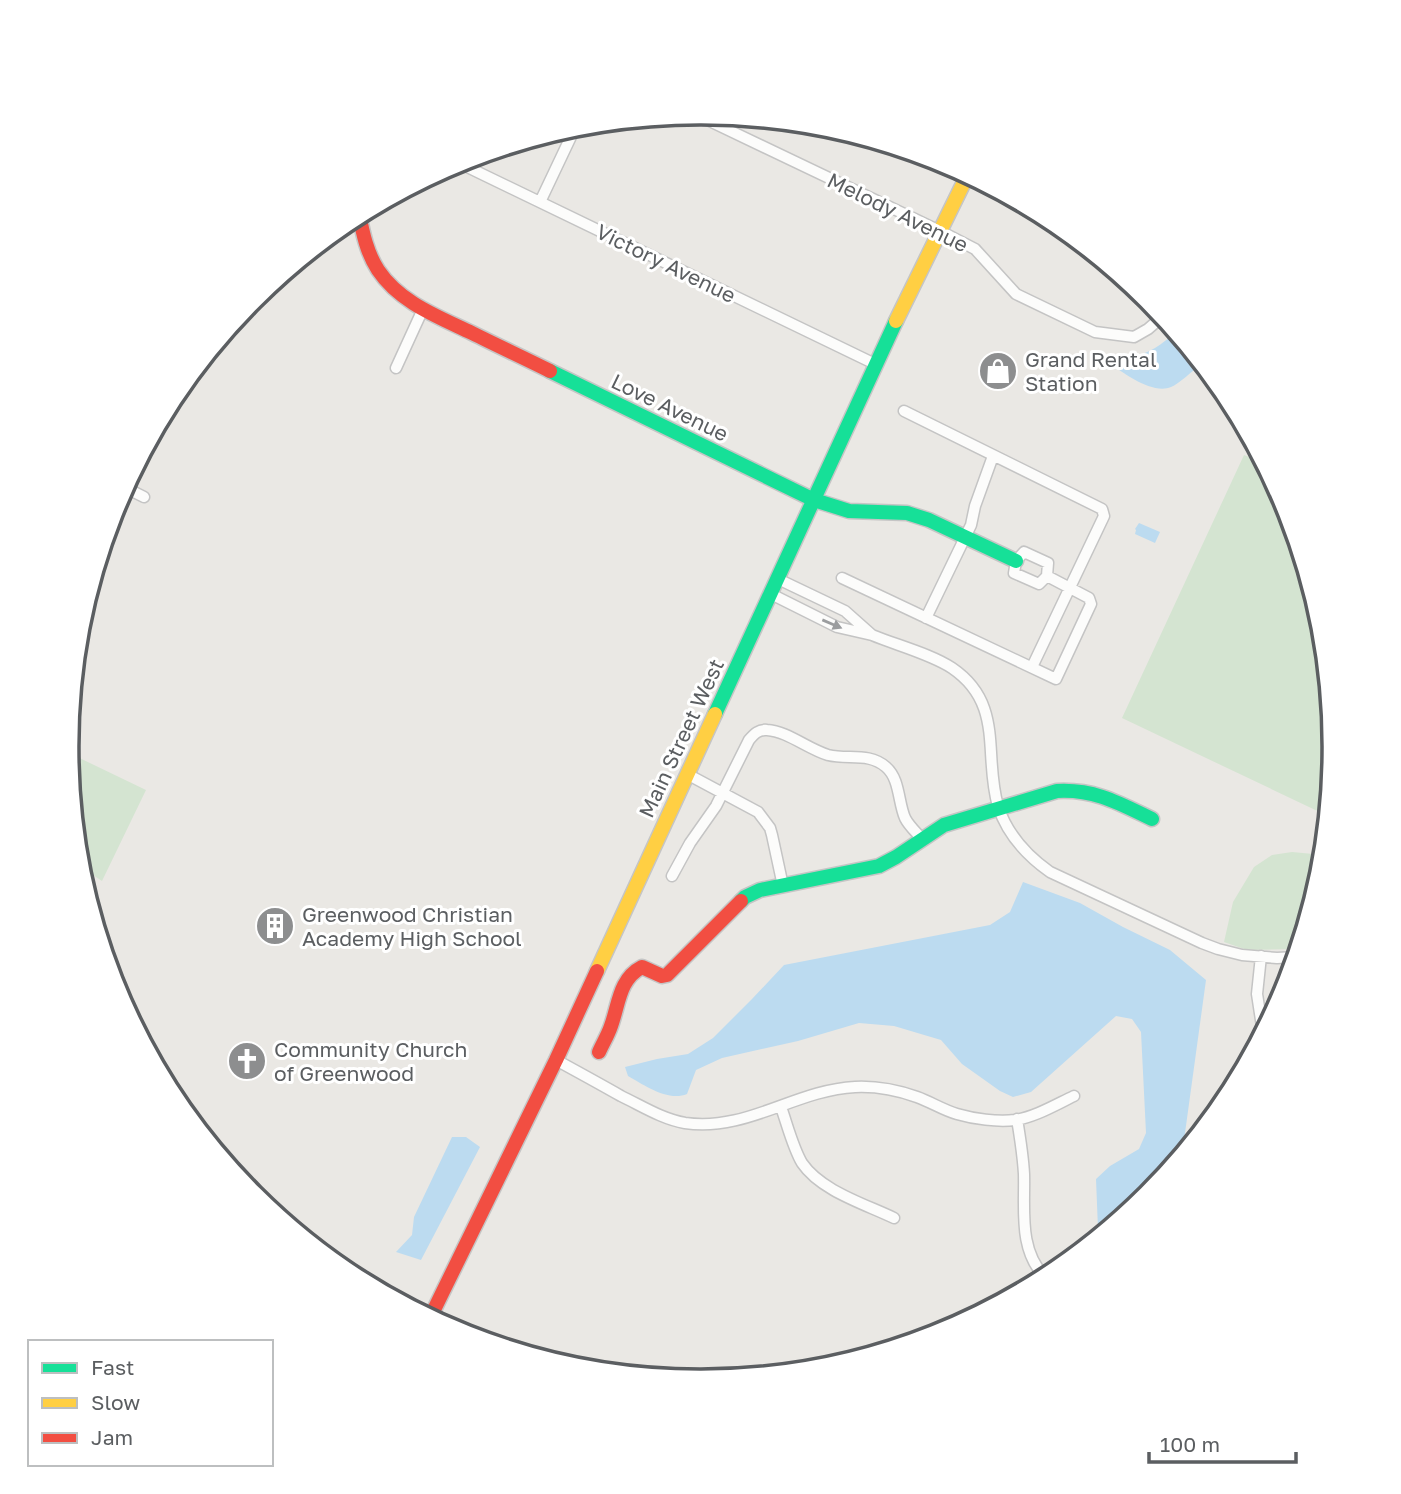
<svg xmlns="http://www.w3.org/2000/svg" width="1401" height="1494" font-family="'Golos Text',sans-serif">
  <rect width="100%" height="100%" fill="#eae8e4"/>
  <path fill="#d4e4d1" d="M 1244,455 L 1264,463 L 1286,505 L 1322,624 L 1334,747 L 1328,816 L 1122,718 Z
    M 67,752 L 146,790 L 102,881 L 78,865 Z
    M 1292,852 L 1324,855 L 1322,871 L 1299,949 L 1247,950 L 1224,942 L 1233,902 L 1254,867 L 1272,855 Z"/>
  <path fill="#bcdbf0" d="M 1176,332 L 1202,364 C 1193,370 1179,384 1171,387 C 1153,395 1124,373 1110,364 L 1108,361 C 1115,357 1122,359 1131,357 C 1149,354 1162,344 1176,332 Z
    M 1139,523 L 1160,532 L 1155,543 L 1135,534 L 1136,530 L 1135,529 Z
    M 1023,882 L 1080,903 L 1123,927 L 1170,950 L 1206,980 L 1185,1133 L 1180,1157 L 1149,1196 L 1102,1234 L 1098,1229 L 1096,1179 L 1110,1166 L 1139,1149 L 1146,1133 L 1141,1032 L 1132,1019 L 1116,1016 L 1031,1092 L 1013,1097 L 1000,1091 L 962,1064 L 941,1040 L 894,1026 L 859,1023 L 798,1041 L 722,1058 L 696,1070 L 687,1094 C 668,1102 644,1085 628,1076 L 625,1067 L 657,1059 L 688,1054 L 713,1038 L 752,999 L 784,965 L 990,925 L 1010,912 Z
    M 452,1137 L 466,1137 L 480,1147 L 421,1260 L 396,1252 L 412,1235 L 414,1217 Z"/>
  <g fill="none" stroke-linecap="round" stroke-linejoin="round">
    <defs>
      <path id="street" d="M 695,114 L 940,231 L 975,249 L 1016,294 L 1095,332 L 1134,337 L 1148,329 L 1163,316
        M 457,162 L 875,364
        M 540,202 L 576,126
        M 396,368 L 423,309
        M 904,411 L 1102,509 L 1104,516 L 1032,667
        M 124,487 L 144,497
        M 1024,552 L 1048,563 L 1047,576 L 1039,584 L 1014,573 L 1016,561 Z
        M 842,578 L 1056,679 L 1091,604 L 1089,598 L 1047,576
        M 771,594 L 837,627 L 872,635 L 845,611 L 778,579
        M 926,618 L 971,525 L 975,506 L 993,456
        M 872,635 C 896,645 931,654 952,668 C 1005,704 983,755 998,806 C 1007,834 1026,855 1050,872 L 1202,943 L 1218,949 L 1242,955 L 1277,958 L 1296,957
        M 687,774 L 758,812 L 770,828 L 772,835 L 783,886
        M 672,876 L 690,843 L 716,806 L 749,740 C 754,734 759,729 767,730 C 787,731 808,749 828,755 C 848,760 869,752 886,767 C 900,779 898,802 905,818 C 909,826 916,832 922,839
        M 1261,956 L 1257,994 L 1263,1033
        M 556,1060 C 578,1072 600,1084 621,1096 C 642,1106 662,1119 685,1123 C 747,1132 795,1090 855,1087 C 876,1086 897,1090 917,1097 C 931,1102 943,1110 957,1114 C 974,1119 997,1122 1015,1120 C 1035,1117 1055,1105 1074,1096
        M 781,1107 C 787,1124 793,1148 802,1163 C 821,1191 865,1204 894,1218
        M 1017,1119 C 1020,1137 1023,1156 1024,1174 C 1025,1209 1018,1251 1046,1278"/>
      <path id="fast" d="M 550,371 L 814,500 L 849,511 L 907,513 L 929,520 L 1016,561
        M 715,714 L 896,321
        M 741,901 L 745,897 L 760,890 L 879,866 L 896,857 L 944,825 L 1057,791 C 1095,789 1119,803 1152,819"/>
      <path id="slow" d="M 896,321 L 968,174
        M 597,971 L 715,714"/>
      <path id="jam" d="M 359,214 C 363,234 367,253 378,270 C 400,303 439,317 472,333 C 498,346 524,358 550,371
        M 599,1052 C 603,1043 608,1035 611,1026 C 619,1004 619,979 642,967 L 662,976 L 667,975 L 741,901
        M 430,1318 L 556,1060 L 597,971"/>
    </defs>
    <use href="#street" stroke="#c4c4c4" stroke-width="13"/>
    <use href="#fast" stroke="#c5c5c5" stroke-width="17"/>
    <use href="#slow" stroke="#c5c5c5" stroke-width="17"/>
    <use href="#jam" stroke="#c5c5c5" stroke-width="17"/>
    <use href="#street" stroke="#fcfcfb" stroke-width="10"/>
    <use href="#fast" stroke="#16e098" stroke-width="14"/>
    <use href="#slow" stroke="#ffcf43" stroke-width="14"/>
    <use href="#jam" stroke="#f24e42" stroke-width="14"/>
  </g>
  <defs><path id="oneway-solid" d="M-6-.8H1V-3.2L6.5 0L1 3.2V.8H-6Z" transform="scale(1.75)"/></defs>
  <use fill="#9b9d9f" href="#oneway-solid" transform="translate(832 624) rotate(23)"/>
  <defs>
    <symbol id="shop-disc" viewBox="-11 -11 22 22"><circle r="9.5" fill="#8d8e8f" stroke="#fff"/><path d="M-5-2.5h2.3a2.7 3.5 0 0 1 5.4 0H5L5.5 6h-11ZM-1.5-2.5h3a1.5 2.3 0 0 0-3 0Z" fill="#fff"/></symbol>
    <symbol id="building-disc" viewBox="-11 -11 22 22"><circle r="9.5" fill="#8d8e8f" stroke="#fff"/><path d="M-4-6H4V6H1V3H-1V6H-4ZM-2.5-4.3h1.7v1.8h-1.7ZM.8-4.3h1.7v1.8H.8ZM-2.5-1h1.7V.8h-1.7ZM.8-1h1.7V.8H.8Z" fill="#fff"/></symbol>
    <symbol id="church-disc" viewBox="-11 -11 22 22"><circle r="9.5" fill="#8d8e8f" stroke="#fff"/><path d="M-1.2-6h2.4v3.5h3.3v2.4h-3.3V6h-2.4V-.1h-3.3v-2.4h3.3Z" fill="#fff"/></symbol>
  </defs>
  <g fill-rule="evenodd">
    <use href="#shop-disc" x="976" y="349" width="44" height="44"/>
    <use href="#building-disc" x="253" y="904" width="44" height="44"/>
    <use href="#church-disc" x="225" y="1039" width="44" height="44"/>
  </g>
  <g text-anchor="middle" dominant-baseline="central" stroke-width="6" stroke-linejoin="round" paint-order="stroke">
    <g font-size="21" fill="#5b5e61" stroke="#fff">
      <text transform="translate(898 212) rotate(26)">Melody Avenue</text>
      <text transform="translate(666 263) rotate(26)">Victory Avenue</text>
      <text transform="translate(670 407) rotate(26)">Love Avenue</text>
      <text transform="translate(681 738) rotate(-65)">Main Street West</text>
    </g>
    <g font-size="21" fill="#5b5e61" stroke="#fff" text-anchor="start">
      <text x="1025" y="359">Grand Rental<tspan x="1025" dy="24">Station</tspan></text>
      <text x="302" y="914">Greenwood Christian<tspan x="302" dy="24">Academy High School</tspan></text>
      <text x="274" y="1049">Community Church<tspan x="274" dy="24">of Greenwood</tspan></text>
    </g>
  </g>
  <path d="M0 0H1401V1494H0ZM700 125H701A621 621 0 0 1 1322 746V748A621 621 0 0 1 701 1369H700A621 621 0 0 1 79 748V746A621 621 0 0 1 700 125Z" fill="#fff" fill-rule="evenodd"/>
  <path fill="none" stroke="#5b5e61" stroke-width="3.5" d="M700 125H701A621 621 0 0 1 1322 746V748A621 621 0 0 1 701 1369H700A621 621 0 0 1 79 748V746A621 621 0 0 1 700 125Z"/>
  <rect x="28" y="1340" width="245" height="126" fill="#ffffff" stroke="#bdbfc0" stroke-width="2"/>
  <rect x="42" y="1363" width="35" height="10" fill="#16e098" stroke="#bdbfc0" stroke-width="2"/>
  <text x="91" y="1375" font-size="21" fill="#5b5e61">Fast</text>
  <rect x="42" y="1398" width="35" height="10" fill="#ffcf43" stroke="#bdbfc0" stroke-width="2"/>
  <text x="91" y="1410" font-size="21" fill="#5b5e61">Slow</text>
  <rect x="42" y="1433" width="35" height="10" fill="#f24e42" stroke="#bdbfc0" stroke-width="2"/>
  <text x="91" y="1445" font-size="21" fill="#5b5e61">Jam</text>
  <path d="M1149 1452v10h147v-10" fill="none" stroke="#5b5e61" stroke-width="3.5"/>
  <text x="1160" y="1452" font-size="21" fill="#5b5e61" stroke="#ffffff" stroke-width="5" paint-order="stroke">100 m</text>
</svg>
